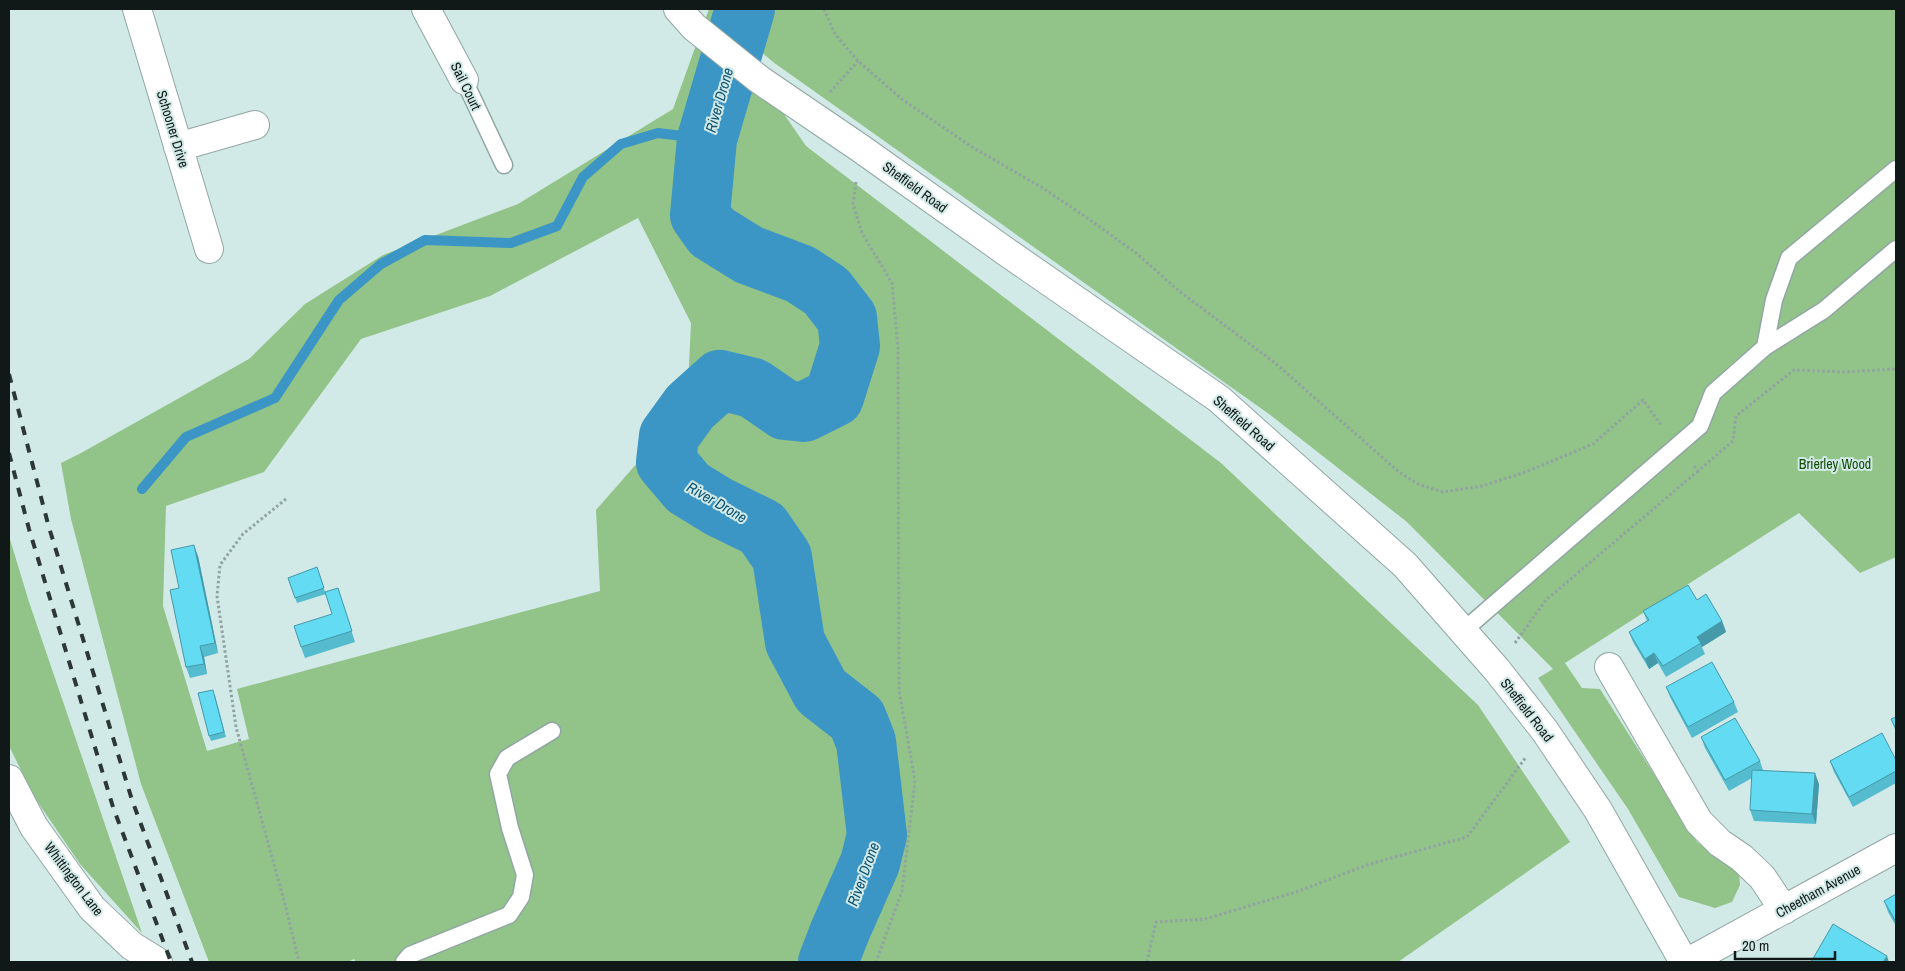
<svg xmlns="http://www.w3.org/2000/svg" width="1905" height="971" font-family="'Archivo Narrow',sans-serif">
  <rect width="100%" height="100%" fill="#d2eae7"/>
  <path fill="#92c388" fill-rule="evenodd" d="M 709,9 L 1896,9 L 1896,557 L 1860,573 L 1799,513 L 1565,663 L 1582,688 L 1600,689 L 1697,842 L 1739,871 L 1740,885 L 1732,902 L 1715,908 L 1679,897 L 1628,809 L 1538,678 L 1553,669 L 1407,522 L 1269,414 L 773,62 L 712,10 L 806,146 L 1221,463 L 1478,705 L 1570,842 L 1398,962 L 356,962 L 354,959 L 348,962 L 209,962 L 141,784 L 71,519 L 61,463 L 81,453 L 249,359 L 305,304 L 383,255 L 518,204 L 673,109 ZM 638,218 L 691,323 L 687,406 L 596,510 L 600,591 L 237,689 L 249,739 L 207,751 L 163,606 L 166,506 L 264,472 L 361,339 L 490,296 Z
    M 9,536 L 29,602 L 142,933 L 80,864 L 35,798 L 9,746 Z"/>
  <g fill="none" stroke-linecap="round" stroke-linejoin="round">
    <path stroke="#3b95c5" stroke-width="10" d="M 142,489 L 186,437 L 275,398 L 339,300 L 381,264 L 425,240 L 511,243 L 557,226 L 583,177 L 621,144 L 658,133 L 707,139"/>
    <path stroke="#3b95c5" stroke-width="60" d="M 745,9 L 707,139 L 700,215 L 712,232 L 749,255 L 800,274 L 826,291 L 847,318 L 850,346 L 834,397 L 804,412 L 785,410 L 753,388 L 720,380 L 690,407 L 669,436 L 666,462 L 688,488 L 719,507 L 762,528 L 782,557 L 795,642 L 821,691 L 857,719 L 866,742 L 877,835 L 870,863 L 840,931 L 828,962"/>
    <defs>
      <path id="lane" d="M 464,80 L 504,165
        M 1765,347 L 1774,300 L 1789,258 L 1896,169
        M 1463,631 L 1700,426 L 1713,393 L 1765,347 L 1824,310 L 1896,249
        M 404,962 L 410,955 L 509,915 L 521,897 L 525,875 L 510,828 L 498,774 L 507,758 L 552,731"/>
      <path id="street" d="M 137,9 L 209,249
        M 426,9 L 464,80
        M 178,147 L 255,125
        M 1609,667 L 1699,822 L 1720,843 L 1742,858 L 1762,877 L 1784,910
        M 9,779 L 34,827 L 92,908 L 132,946 L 158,962
        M 1688,962 L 1896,848"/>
      <path id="secondary" d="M 678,9 L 694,27 L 760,80 L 860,148 L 1005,251 L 1219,399 L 1405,565 L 1497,670 L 1545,731 L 1598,810 L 1684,962"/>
    </defs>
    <use href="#lane" stroke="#91a6a4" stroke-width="19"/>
    <use href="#street" stroke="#91a6a4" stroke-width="30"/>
    <use href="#secondary" stroke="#91a6a4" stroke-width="30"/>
    <path stroke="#91a3a1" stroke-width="3" stroke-dasharray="2.5 2.5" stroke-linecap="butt" d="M 824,9 L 835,34 L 858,61 L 903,100 L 972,147 L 1041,187 L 1086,217 L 1136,253 L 1179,291 L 1275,363 L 1399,472 L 1418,484 L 1443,492 L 1482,486 L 1523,473 L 1593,444 L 1643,400 L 1662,426
      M 830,92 L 858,61
      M 856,182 L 853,204 L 862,233 L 892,283 L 898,348 L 899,690 L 915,781 L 902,891 L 876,962
      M 1694,466 L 1698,471 L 1733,441 L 1736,416 L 1794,370 L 1846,372 L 1896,369
      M 286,499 L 243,534 L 220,565 L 217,596 L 236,727 L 285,904 L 299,962
      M 1515,643 L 1546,600 L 1698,471
      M 1147,962 L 1156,922 L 1205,919 L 1296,892 L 1370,864 L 1467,837 L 1526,757"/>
    <use href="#lane" stroke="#fff" stroke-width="16"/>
    <use href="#street" stroke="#fff" stroke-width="28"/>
    <use href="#secondary" stroke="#fff" stroke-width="28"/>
    <path stroke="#2d3736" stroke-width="4" stroke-dasharray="9 9" stroke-linecap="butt" d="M 9,374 L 48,524 L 132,800 L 192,962
      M 9,453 L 29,529 L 113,807 L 171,962"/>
  </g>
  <path fill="#55bcd0" d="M 198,556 L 218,653 L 204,657 L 207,674 L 190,678 L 186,667 L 179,588 Z
    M 317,567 L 325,592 L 338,588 L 355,642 L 305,658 L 301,647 L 332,614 L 326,594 L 297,603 L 288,578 Z
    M 1697,600 L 1722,621 L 1726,632 L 1702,647 L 1705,654 L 1666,677 L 1658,663 L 1649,669 L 1633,642 L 1629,632 L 1647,621 L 1643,611 Z
    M 1666,687 L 1734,702 L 1738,712 L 1692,738 L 1670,697 Z
    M 215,695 L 226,737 L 211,741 L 209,736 Z
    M 1701,737 L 1760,761 L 1763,770 L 1819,784 L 1816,824 L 1754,821 L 1750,810 L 1752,778 L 1729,791 L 1705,748 Z
    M 1896,760 L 1896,783 L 1853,807 L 1834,772 L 1830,761 Z
    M 1896,894 L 1896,926 L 1888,912 L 1884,901 Z"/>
  <path fill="#4599a9" d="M 194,545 L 198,556 L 218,653 L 215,643 Z
    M 1722,621 L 1726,632 L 1702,647 L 1697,637 Z
    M 200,646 L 204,657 L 207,674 L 204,664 Z
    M 1654,653 L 1658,663 L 1649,669 L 1645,659 Z
    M 1815,773 L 1819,784 L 1816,824 L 1812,814 Z
    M 1887,956 L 1889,962 L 1883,962 Z"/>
  <path fill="#63dbf2" stroke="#4599a9" d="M 194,545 L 215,643 L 200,646 L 204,664 L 186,667 L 170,590 L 179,588 L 171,550 Z
    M 317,567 L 324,588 L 295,598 L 288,578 Z
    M 1688,585 L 1697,600 L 1706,594 L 1722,621 L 1697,637 L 1701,643 L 1663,666 L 1654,653 L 1645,659 L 1629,632 L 1649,620 L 1643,611 Z
    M 338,588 L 352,631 L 301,647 L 294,626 L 332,614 L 325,592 Z
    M 1712,662 L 1734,702 L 1688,727 L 1666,687 Z
    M 213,690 L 224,732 L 209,736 L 198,693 Z
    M 1896,717 L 1896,730 L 1891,719 Z
    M 1735,718 L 1760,761 L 1725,780 L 1701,737 Z
    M 1882,733 L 1896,760 L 1896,771 L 1849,797 L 1830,761 Z
    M 1752,770 L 1815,773 L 1812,814 L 1750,810 Z
    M 1896,894 L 1896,922 L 1884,901 Z
    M 1833,924 L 1887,956 L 1883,962 L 1811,962 Z"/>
  <g text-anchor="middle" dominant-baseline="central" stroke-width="4" stroke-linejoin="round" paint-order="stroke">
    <g font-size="14" fill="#111918" stroke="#d2eae7">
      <text transform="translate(466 86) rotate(64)">Sail Court</text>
      <text transform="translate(173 129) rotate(73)">Schooner Drive</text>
      <text transform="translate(915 187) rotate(36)">Sheffield Road</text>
      <text transform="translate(1244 423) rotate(41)">Sheffield Road</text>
      <text transform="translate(1527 710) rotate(52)">Sheffield Road</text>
      <text transform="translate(74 879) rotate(53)">Whittington Lane</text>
      <text transform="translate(1818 891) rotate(-29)">Cheetham Avenue</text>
    </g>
    <g font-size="14" fill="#134b04" stroke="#d2eae7">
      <text x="1835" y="464">Brierley Wood</text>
    </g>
    <g font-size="15" font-style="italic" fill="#0d5374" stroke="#d2eae7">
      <text transform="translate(719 100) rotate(-74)">River Drone</text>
      <text transform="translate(717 502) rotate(30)">River Drone</text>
      <text transform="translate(863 874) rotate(-70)">River Drone</text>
    </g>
  </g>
  <rect width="1905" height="971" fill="none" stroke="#111918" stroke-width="20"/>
  <path d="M1735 951v8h100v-8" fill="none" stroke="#111918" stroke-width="2.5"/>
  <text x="1742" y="951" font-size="15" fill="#111918" stroke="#d2eae7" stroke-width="4" paint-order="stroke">20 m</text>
</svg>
